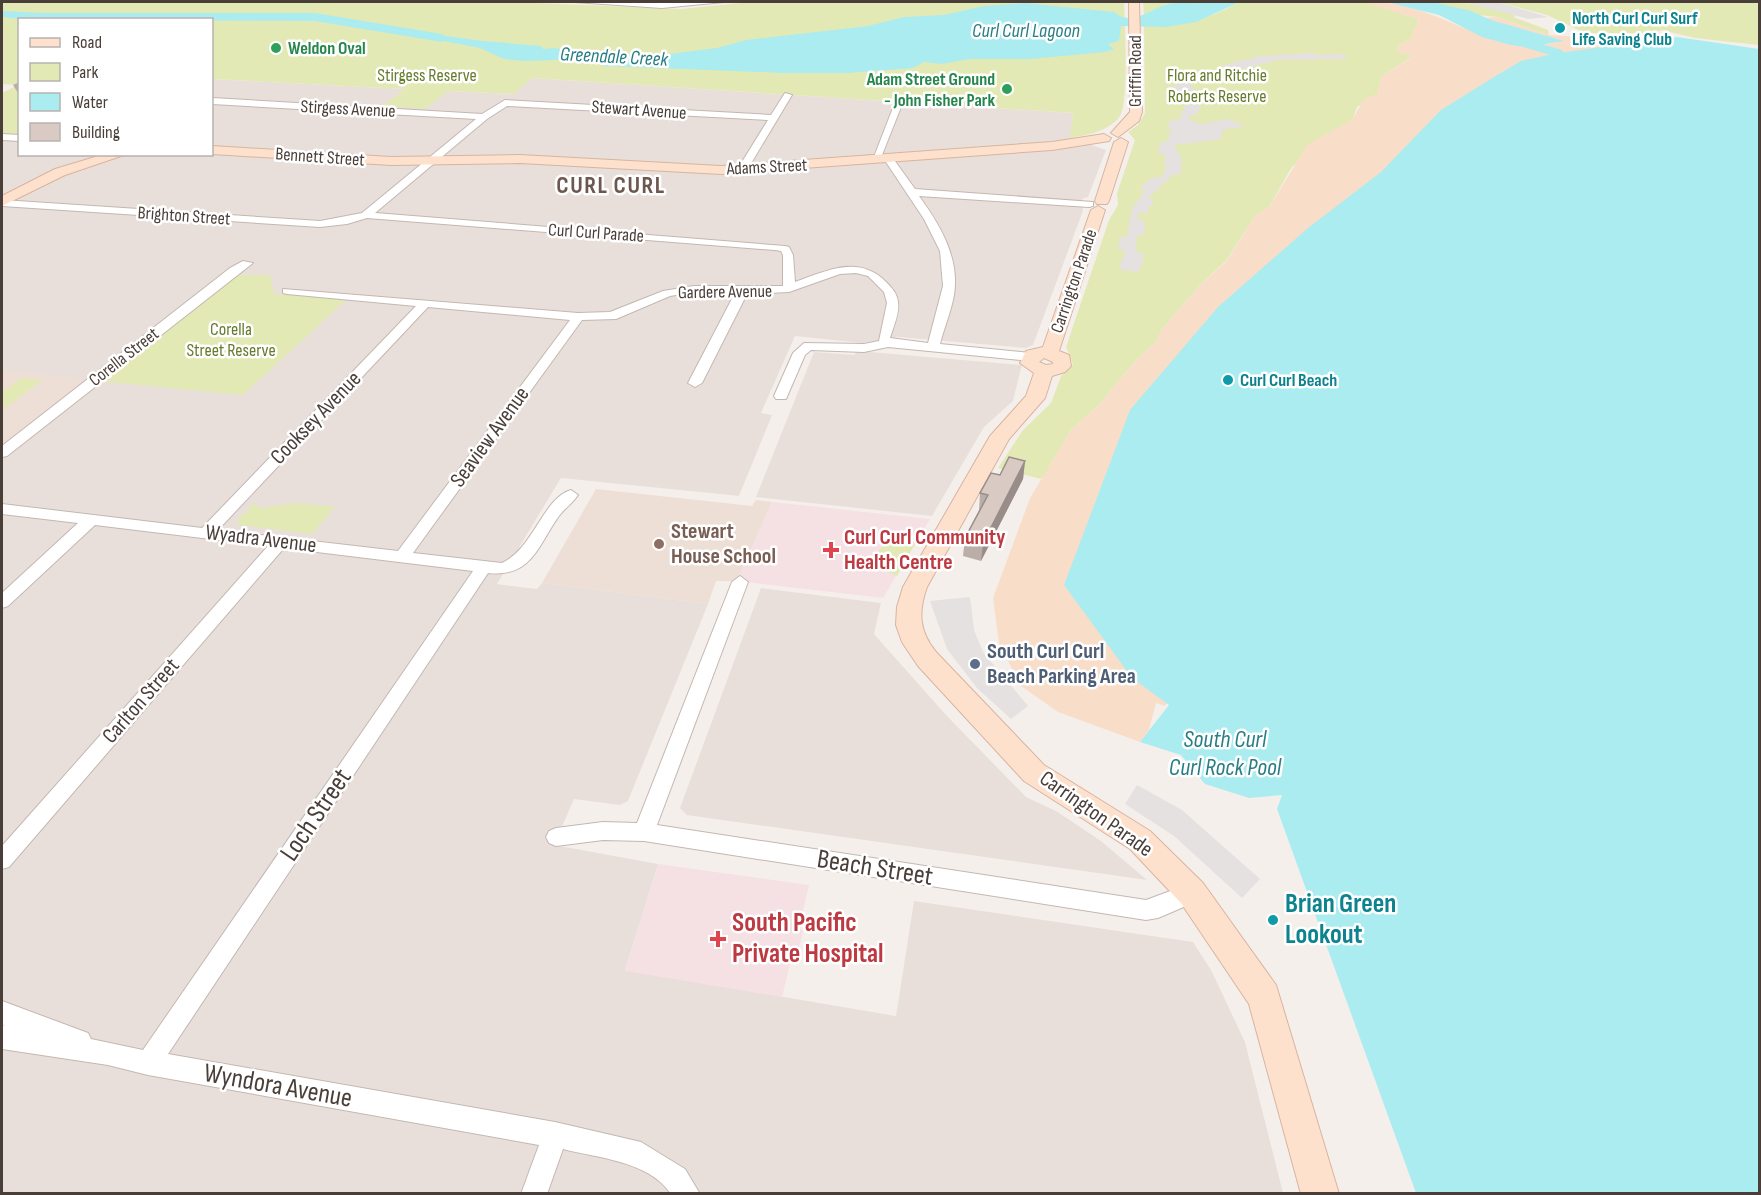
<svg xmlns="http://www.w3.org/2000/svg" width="1761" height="1195" font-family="'Sofia Sans Condensed',sans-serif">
  <rect width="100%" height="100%" fill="#f5efec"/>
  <path fill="#e9dfda" d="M 532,78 L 1073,113 L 1071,138 L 1106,150 L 1088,197 L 1082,199 L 1083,211 L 1033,345 L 1026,348 L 898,337 L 862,343 L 795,336 L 761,413 L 772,415 L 739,496 L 561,478 L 497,584 L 537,589 L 542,583 L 708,604 L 628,801 L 620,805 L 574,799 L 554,845 L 658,864 L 625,970 L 896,1016 L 914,901 L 1193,942 L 1211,970 L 1245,1042 L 1283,1193 L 2,1193 L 2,139 L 19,140 L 20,154 L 212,154 L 212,79 L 406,89 L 383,106 L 448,91 L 513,94 Z
    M 858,351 L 1022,365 L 1013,401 L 984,427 L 932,516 L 756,497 L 814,352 L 854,355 Z
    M 761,588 L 881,603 L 874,634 L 946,715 L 1026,797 L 1056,811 L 1101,841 L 1147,880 L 687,815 L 680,808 Z"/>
  <path fill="#eedfd6" d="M 2,370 L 85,379 L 8,439 L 2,438 Z
    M 596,489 L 752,506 L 756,500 L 772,502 L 737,581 L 716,581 L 708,604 L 542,583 Z"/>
  <path fill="#f5e0e4" d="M 772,502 L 930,519 L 883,598 L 737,581 Z
    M 658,864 L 809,885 L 799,928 L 803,931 L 799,948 L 792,956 L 782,997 L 625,971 Z"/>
  <path fill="#e3e9b5" d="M 2,2 L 511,2 L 681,9 L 750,2 L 1124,2 C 1125,22 1129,103 1120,116 C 1110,131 1087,135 1070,138 L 1073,113 L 532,78 L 514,94 L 448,91 L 425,109 L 382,106 L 405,89 L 212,79 L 212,20 L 20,20 L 19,135 L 2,134 L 2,93 L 18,85 L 2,84 Z
    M 1143,2 L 1207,2 L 1192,5 L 1166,4 L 1146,16 L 1144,16 Z
    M 1240,2 L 1370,2 L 1368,3 L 1419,19 L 1411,39 L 1399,45 L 1397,51 L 1413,56 L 1381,77 L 1378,93 L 1357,107 L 1353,119 L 1292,167 L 1269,207 L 1255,216 L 1226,261 L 1201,284 L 1163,328 L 1155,343 L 1137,359 L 1099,405 L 1071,430 L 1044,476 L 1041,479 L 998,468 L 1023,430 L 1051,403 L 1061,376 L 1073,364 L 1066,347 L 1109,220 L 1118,205 L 1117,193 L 1135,140 L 1128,132 L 1138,125 L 1145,113 L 1144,26 C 1186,24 1202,22 1240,2 Z
    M 1433,2 C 1463,2 1489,5 1516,16 L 1513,17 L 1548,30 L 1549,35 L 1497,17 L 1478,15 Z
    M 1498,2 L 1751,2 L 1759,4 L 1759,45 L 1695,38 L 1662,30 L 1653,33 L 1585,33 L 1547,15 Z
    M 235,275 L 270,275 L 274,294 L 346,300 L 243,395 L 98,381 Z
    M 21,378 L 43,380 L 2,410 L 2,392 Z
    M 254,503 L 261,508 L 298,503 L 335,507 L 312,534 L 239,525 L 237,521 Z
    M 898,542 L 915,544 L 897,576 L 877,567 L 874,556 L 883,546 Z"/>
  <path fill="#f8dec9" d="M 1370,2 C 1444,2 1486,60 1562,41 L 1484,18 L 1497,17 L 1549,35 L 1610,39 L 1662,36 L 1706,43 L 1177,686 L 1165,706 L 1156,703 L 1149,730 L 1140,742 L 1058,712 L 1021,686 L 999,644 L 993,598 L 1030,498 L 1071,430 L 1099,405 L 1137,359 L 1155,343 L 1163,328 L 1201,284 L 1226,262 L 1255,216 L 1269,207 L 1308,144 L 1353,119 L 1363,100 L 1378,93 L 1381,77 L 1412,57 L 1397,51 L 1399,45 L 1411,39 L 1419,19 L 1367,3 Z"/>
  <path fill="#e4e1e0" d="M 1464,2 L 1498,2 L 1548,17 L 1529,19 Z
    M 1313,53 L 1316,55 L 1342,54 L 1348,59 L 1278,60 L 1211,77 L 1197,77 L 1195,73 L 1213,71 L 1225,67 L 1221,66 L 1242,60 L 1255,59 L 1252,57 Z
    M 1189,83 L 1196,91 L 1189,92 L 1196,105 L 1201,106 L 1197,115 L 1191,114 L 1189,120 L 1202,124 L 1228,119 L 1245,126 L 1222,130 L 1222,138 L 1215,140 L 1174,145 L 1181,158 L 1181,174 L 1174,174 L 1148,198 L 1154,200 L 1147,213 L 1138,213 L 1138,220 L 1145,221 L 1144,235 L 1137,235 L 1136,252 L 1143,253 L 1143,262 L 1138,272 L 1119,269 L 1125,250 L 1118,249 L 1120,237 L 1127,237 L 1132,208 L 1145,191 L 1139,189 L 1153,177 L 1160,178 L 1165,172 L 1165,154 L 1159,154 L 1160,142 L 1166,142 L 1172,130 L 1166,129 L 1172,119 L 1179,120 L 1187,101 L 1184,95 L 1177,94 L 1170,87 L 1177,86 L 1175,84 Z
    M 970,597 L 974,630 L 983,652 L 1028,706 L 1011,719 L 977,688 L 947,649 L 930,601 Z
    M 1137,785 L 1182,810 L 1260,879 L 1242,898 L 1174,836 L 1125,804 Z"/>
  <path fill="#aaecf0" d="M 1207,2 L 1240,2 L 1196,22 L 1166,27 L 1121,26 L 1119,41 L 1108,44 L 1114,49 L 1105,52 L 1030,59 L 970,59 L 941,64 L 924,62 L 913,68 L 848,73 L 785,73 L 605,66 L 589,59 L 524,61 L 504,59 L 480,48 L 423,37 L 408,31 L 483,41 L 541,46 L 543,49 L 556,48 L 578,54 L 604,52 L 653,56 L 717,48 L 746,40 L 868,26 L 904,17 L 944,15 L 984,6 L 1025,3 L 1114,12 C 1132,27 1149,10 1165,5 C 1176,1 1194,5 1207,2 Z
    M 1386,2 L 1433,2 L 1471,11 L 1491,20 L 1564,41 L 1527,47 L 1511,45 L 1482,37 L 1439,15 Z
    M 1677,37 L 1759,49 L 1759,1193 L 1416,1193 L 1277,809 L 1282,795 L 1249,798 L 1205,784 L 1181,755 L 1140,742 L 1169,705 L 1132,678 L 1064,585 L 1130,410 L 1218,307 L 1308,228 L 1381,172 L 1441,110 L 1494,77 L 1521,61 L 1558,53 Z"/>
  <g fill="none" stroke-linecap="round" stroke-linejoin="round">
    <path fill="#aaecf0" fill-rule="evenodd" d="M 2,11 L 42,13 L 315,13 L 442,34 L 448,38 L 442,42 L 315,21 L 29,20 L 2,17 Z
      M 1500,32 L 1562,50 L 1564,53 L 1558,57 L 1496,39 L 1494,36 Z"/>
    <defs>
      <path id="street" d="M 574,2 L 724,2 L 662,8 Z
        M 785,93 L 792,95 L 747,170 L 742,173 L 737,170 L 768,120 L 507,106 L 487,119 L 375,213 L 785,246 L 789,247 L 793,255 L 795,282 C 826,271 859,254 886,282 C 892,288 897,293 898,302 C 900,312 893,328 890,338 L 928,343 L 943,286 L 940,251 L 924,219 L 884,159 L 886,157 L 892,157 L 915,189 L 1093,202 L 1093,206 L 1089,207 L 919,196 C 940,225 960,258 954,295 C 951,312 944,328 940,344 L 1030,353 L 1036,357 L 1030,361 L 888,347 L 864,352 L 811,350 L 805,355 L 786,399 L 776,399 L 774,396 L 793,353 L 804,343 L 864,344 L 879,341 L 887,303 L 884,292 L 868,276 L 856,273 L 840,274 L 789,292 L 747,294 L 702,383 L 695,387 L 688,383 L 735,293 L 694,292 L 670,296 L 616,319 L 582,320 L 413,553 L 502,563 C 534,548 543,498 571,490 L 578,495 C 573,503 565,508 559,516 C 538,545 532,578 488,573 L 168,1054 L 555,1122 L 641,1142 L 685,1169 L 700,1194 L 671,1194 C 649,1161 598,1158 563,1149 L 547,1194 L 521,1194 L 539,1145 L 148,1075 L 108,1065 L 2,1049 L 2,1025 L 5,1026 L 2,1024 L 2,1001 L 88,1033 L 91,1039 L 143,1050 L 473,571 L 284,548 L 9,867 L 2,869 L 2,846 L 268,546 L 95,525 L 8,606 L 2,608 L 2,593 L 78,523 L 2,514 L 2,504 L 202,528 L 416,306 L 287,294 L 283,293 L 283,289 L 578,313 L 610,312 L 663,291 L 694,286 L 783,286 L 783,255 L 781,251 L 775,250 L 367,218 L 347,224 L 320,227 L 2,206 L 2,200 L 320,221 L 362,213 L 476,119 L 212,104 L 212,98 L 482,114 L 505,100 L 771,115 ZM 428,307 L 570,320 L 398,551 L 218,530 Z
        M 896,100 L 903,102 L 880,160 L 872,162 Z
        M 2,134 L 20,135 L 20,141 L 2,140 Z
        M 243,261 L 253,263 L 7,456 L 2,457 L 2,446 L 230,268 Z
        M 740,576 L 748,582 L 657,825 L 1146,900 L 1192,883 L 1200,886 L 1203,893 L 1200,900 L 1158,918 L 1146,920 L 644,841 L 603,840 L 556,846 L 549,843 L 546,837 L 549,831 L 556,828 L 603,822 L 637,823 L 732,582 Z"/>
      <path id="secondary" d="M 1129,2 L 1139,2 L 1142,112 L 1139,121 L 1118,137 L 1111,133 L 1130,112 Z
        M 1104,134 L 1111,138 L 1109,141 L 1052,150 L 721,174 L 520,163 L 391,165 L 212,154 L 212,146 L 391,157 L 520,155 L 721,166 L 1052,142 Z
        M 1121,138 L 1128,142 L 1109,201 L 1107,204 L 1097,204 L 1095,201 L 1114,142 Z
        M 105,154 L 127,154 L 65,175 L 2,206 L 2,196 L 55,169 Z
        M 1098,206 L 1105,210 L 1059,351 L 1069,355 L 1071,366 L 1065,372 L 1052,376 L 1045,398 L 1009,439 L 927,587 C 918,612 919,631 936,652 L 1044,765 L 1150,831 L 1203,883 L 1276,985 L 1339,1194 L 1301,1194 L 1249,1004 L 1181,903 L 1130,849 L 1024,781 L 918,666 L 902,642 L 896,625 L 897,607 L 903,587 L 990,436 L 1026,396 L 1034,373 L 1020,363 L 1026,351 L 1043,347 L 1091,210 ZM 1044,358 L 1053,362 L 1053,364 L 1046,365 L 1039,362 Z"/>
    </defs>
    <use href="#street" stroke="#c4b7b1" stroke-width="2"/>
    <use href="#secondary" stroke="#d7b49f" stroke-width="2"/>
    <use href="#street" fill="#fff" fill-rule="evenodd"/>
    <use href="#secondary" fill="#fee1cd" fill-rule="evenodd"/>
  </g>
  <path fill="#bbaea9" d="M 20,82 L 20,96 L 13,85 Z
    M 1025,461 L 1023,479 L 981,561 L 963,556 L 965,538 L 979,511 L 980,493 L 1000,475 Z"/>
  <path fill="#998d89" d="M 1025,461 L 1023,479 L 981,561 L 983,543 Z"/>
  <path fill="#dacac4" stroke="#998d89" stroke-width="1.5" d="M 1009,457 L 1025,461 L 983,543 L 965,538 L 988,495 L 980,493 L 991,473 L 1000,475 Z"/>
  <g fill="#0f9aa8" stroke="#fff" stroke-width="2">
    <circle cx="1560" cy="28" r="6"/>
    <circle cx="1228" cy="380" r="6"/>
    <circle cx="1273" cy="920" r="6"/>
  </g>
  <g fill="#2e9e5b" stroke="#fff" stroke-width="2">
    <circle cx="276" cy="48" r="6"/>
    <circle cx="1007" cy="89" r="6"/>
  </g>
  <circle fill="#8d6e63" stroke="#fff" stroke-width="2" cx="659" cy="544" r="6"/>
  <g fill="#e0444e" stroke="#fff" stroke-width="2">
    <path d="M828 541h6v6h6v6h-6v6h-6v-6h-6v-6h6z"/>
    <path d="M715 930h6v6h6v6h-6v6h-6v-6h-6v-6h6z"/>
  </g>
  <circle fill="#5c6f8a" stroke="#fff" stroke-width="2" cx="975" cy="664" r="6"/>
  <g text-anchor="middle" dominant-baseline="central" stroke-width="5" stroke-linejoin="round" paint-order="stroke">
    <g font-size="18" font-weight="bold" fill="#0d838f" stroke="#fff" text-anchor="start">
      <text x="1572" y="18">North Curl Curl Surf<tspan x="1572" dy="21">Life Saving Club</tspan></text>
      <text x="1240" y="380">Curl Curl Beach</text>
    </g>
    <g font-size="18" font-weight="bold" fill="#27864d" stroke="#fff" text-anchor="start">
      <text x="288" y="48">Weldon Oval</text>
      <text x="995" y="79" text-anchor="end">Adam Street Ground<tspan x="995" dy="21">- John Fisher Park</tspan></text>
    </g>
    <g font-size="18" fill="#4a3e39" stroke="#fff">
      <text transform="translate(1135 71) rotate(-90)">Griffin Road</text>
      <text transform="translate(348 109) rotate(3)">Stirgess Avenue</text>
      <text transform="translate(639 110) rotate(4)">Stewart Avenue</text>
      <text transform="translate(320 157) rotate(4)">Bennett Street</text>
      <text transform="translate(767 167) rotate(-3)">Adams Street</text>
      <text transform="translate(184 216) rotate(4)">Brighton Street</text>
      <text transform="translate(596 233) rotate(4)">Curl Curl Parade</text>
      <text transform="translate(1074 281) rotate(-71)">Carrington Parade</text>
      <text transform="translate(725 292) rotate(-1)">Gardere Avenue</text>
      <text transform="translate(124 357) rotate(-38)">Corella Street</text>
    </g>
    <g font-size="18" fill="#667c2c" stroke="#fff">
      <text x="427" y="75">Stirgess Reserve</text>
      <text x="1217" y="75">Flora and Ritchie<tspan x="1217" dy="21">Roberts Reserve</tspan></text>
      <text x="231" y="329">Corella<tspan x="231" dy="21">Street Reserve</tspan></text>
    </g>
    <g font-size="20" font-style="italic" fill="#287e84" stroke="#fff">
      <text x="1026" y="31">Curl Curl Lagoon</text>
      <text transform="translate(614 57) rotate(3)">Greendale Creek</text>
    </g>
    <g font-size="22" fill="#4a3e39" stroke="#fff">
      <text transform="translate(316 418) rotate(-46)">Cooksey Avenue</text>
      <text transform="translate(490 437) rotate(-54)">Seaview Avenue</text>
      <text transform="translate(261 539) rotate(7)">Wyadra Avenue</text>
      <text transform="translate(141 701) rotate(-49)">Carlton Street</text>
      <text transform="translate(1096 814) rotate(35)">Carrington Parade</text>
    </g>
    <g font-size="22" font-weight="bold" fill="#785e54" stroke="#fff" text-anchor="start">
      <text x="671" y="531">Stewart<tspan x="671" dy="25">House School</tspan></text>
    </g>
    <g font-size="22" font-weight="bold" fill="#be3a42" stroke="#fff" text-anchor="start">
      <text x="844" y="537">Curl Curl Community<tspan x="844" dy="25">Health Centre</tspan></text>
    </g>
    <g font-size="22" font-weight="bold" fill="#4e5e75" stroke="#fff" text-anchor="start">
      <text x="987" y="651">South Curl Curl<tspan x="987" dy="25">Beach Parking Area</tspan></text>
    </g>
    <g font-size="24" font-weight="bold" letter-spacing="1.5" fill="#6d5850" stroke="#fff">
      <text x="611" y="185">CURL CURL</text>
    </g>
    <g font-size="24" font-style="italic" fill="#287e84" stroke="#fff">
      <text x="1225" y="739">South Curl<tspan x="1225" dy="28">Curl Rock Pool</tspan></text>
    </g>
    <g font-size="27" fill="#4a3e39" stroke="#fff">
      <text transform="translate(316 815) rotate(-56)">Loch Street</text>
      <text transform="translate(875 868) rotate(9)">Beach Street</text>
      <text transform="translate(278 1086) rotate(10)">Wyndora Avenue</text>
    </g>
    <g font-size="27" font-weight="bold" fill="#0d838f" stroke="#fff" text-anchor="start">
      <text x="1285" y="904">Brian Green<tspan x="1285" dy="31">Lookout</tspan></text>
    </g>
    <g font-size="27" font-weight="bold" fill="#be3a42" stroke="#fff" text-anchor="start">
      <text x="732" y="923">South Pacific<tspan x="732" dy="31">Private Hospital</tspan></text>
    </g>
  </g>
  <rect width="1761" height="1195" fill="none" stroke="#4a3e39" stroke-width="6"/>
  <rect x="18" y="18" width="195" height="138" fill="#ffffff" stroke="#b7b2b0" stroke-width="1.5"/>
  <rect x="30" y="38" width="30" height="9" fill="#fee1cd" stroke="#b7b2b0" stroke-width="1.5"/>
  <text x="72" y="48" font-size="18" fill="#4a3e39">Road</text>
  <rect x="30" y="63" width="30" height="18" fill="#e3e9b5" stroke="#b7b2b0" stroke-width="1.5"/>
  <text x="72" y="78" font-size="18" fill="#4a3e39">Park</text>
  <rect x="30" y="93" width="30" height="18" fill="#aaecf0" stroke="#b7b2b0" stroke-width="1.5"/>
  <text x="72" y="108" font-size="18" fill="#4a3e39">Water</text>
  <rect x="30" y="123" width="30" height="18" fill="#dacac4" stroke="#b7b2b0" stroke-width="1.5"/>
  <text x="72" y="138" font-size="18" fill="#4a3e39">Building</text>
</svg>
